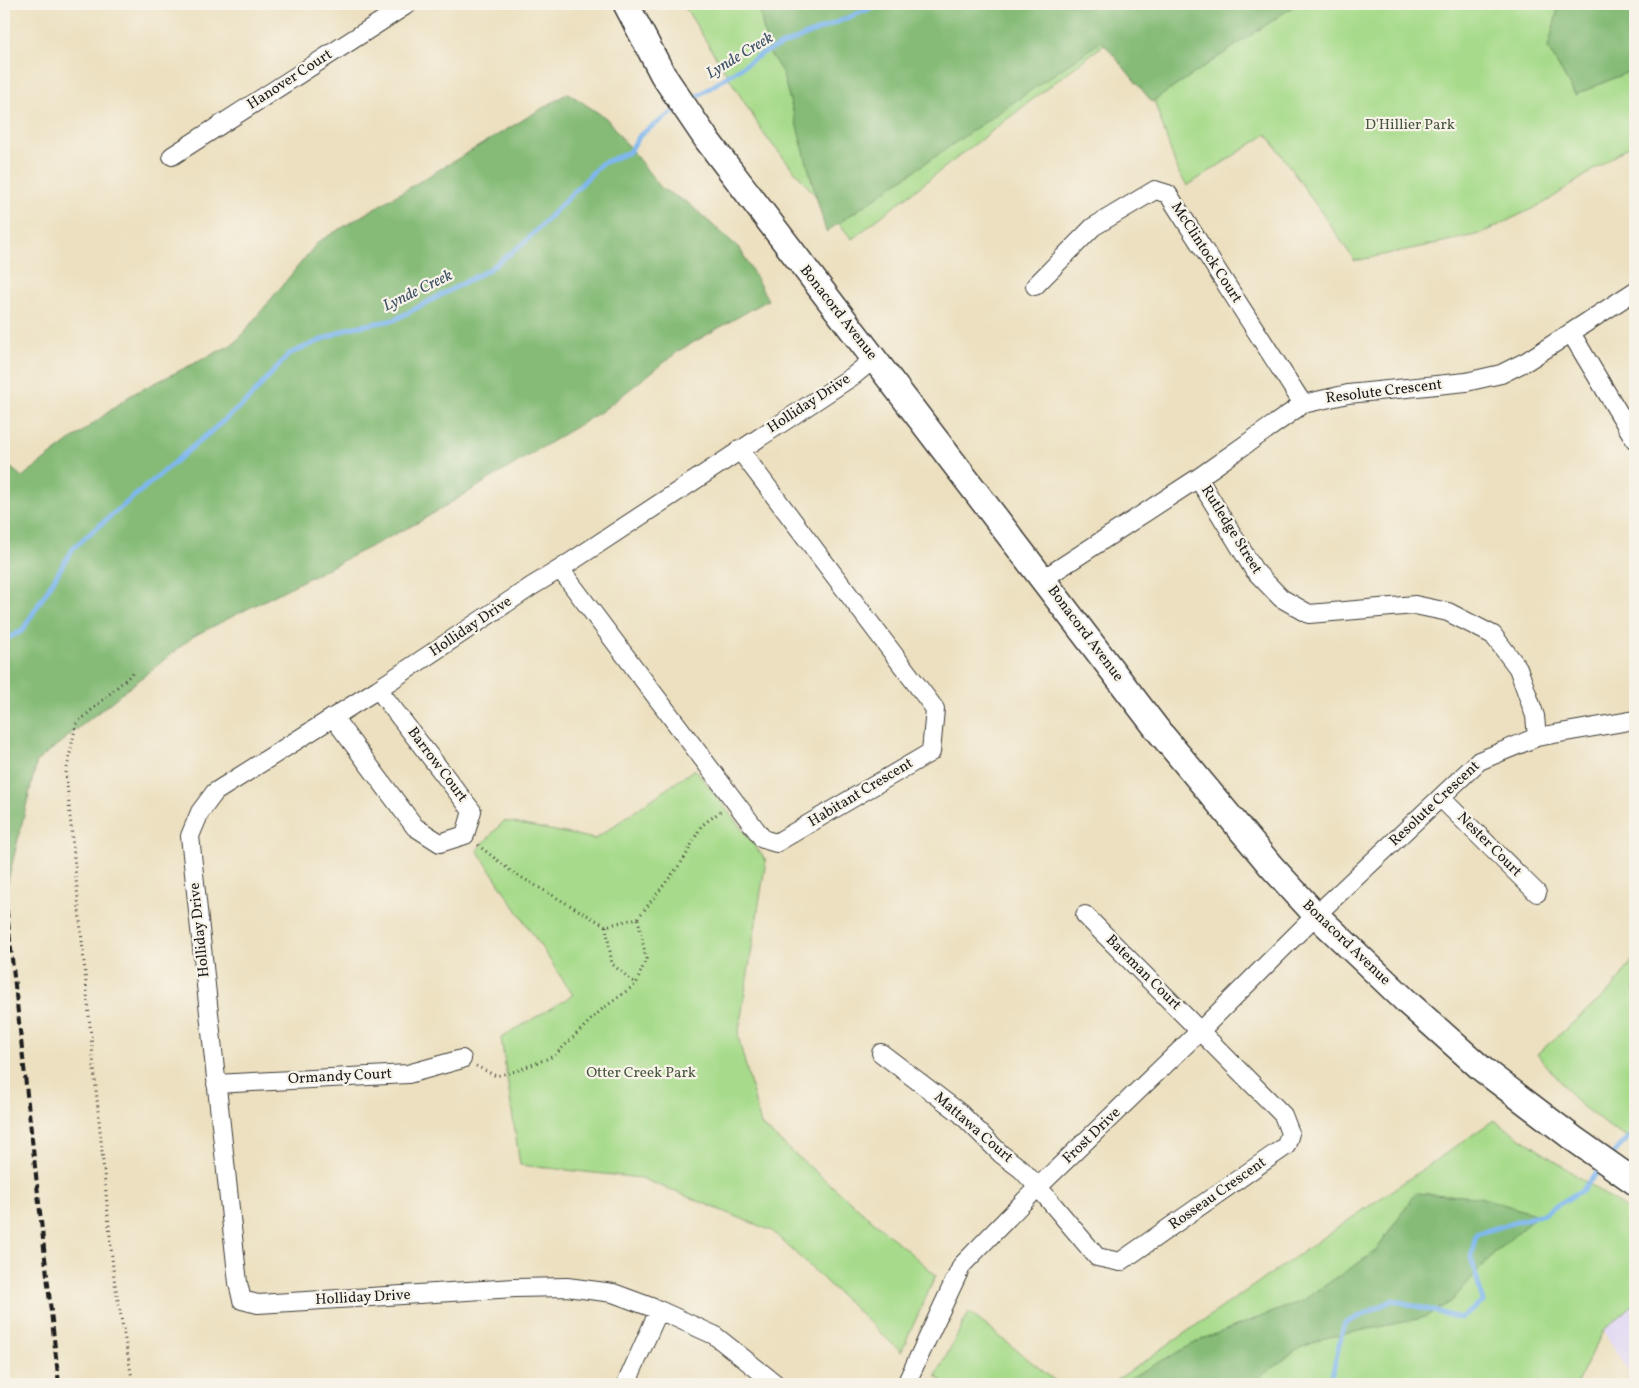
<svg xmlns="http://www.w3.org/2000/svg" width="1639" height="1388" font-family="Vollkorn,serif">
  <rect width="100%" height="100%" fill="#f7f3e8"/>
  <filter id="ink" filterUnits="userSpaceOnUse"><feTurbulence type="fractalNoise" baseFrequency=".02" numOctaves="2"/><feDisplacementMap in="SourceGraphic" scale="10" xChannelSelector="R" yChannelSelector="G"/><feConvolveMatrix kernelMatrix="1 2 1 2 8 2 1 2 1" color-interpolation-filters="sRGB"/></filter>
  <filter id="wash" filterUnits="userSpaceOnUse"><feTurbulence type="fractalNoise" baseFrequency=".0096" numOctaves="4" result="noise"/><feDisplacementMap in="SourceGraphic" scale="20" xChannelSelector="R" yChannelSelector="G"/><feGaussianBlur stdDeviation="1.12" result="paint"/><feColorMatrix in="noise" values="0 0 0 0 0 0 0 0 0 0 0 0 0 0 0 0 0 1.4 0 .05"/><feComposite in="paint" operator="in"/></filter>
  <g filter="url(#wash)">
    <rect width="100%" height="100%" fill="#ece0c0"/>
    <path fill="#dfd5f5" d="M 1635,1303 L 1635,1382 L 1603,1331 Z
      M 4,1309 L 10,1361 L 4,1365 Z"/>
    <path fill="#a7db8b" stroke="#627c54" d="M 683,4 L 1635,4 L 1635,142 L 1546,202 L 1480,234 L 1355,261 L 1267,134 L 1187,186 L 1177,170 L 1129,25 L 852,239 L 766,137 Z
      M 695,769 L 766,860 L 738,1036 L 761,1125 L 936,1275 L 901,1352 L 772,1231 L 641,1178 L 520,1165 L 501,1038 L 573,995 L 477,850 L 504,821 L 595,839 Z
      M 1635,957 L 1635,1141 L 1611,1128 L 1579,1104 L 1537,1054 L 1613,988 Z
      M 1494,1120 L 1635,1215 L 1635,1303 L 1603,1331 L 1577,1384 L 1111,1384 Z
      M 969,1312 L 1059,1384 L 945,1384 L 936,1376 Z"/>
    <path fill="#85bb77" stroke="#506c4a" d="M 758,4 L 1297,4 L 1152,102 L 1102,41 L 826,232 L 782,72 L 768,51 Z
      M 1559,4 L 1635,4 L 1635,69 L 1575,95 L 1548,48 Z
      M 568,93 L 606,118 L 662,189 L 688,203 L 740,249 L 768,300 L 680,350 L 602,411 L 419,522 L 194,636 L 37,761 L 4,898 L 4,462 L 22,477 L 131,395 L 235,343 L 318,242 Z
      M 1415,1193 L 1480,1197 L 1538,1215 L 1495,1252 L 1451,1302 L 1423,1318 L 1325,1338 L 1300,1348 L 1250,1384 L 1119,1384 L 1202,1339 L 1302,1301 L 1376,1251 Z"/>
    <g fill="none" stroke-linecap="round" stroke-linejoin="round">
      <path stroke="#7fb7ef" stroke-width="5" d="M 690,101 L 763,53 L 881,4
        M 4,640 L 22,631 L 74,547 L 247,401 L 289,354 L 349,328 L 394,320 L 488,270 L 523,244 L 601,164 L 629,152 L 641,134 L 679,108
        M 1610,1157 L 1635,1131
        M 1330,1384 L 1344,1324 L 1393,1300 L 1460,1318 L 1483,1302 L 1471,1257 L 1476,1234 L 1543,1214 L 1582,1190 L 1601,1168"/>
    </g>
  </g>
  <g filter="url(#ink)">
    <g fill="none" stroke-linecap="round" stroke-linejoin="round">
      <defs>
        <path id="street" d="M 172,156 L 408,4
          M 1035,286 L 1093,227 L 1155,190 L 1168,194 L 1303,404
          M 1571,333 L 1635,440
          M 1198,478 L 1254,570 L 1281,598 L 1309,614 L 1415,605 L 1448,612 L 1493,635 L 1518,668 L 1535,716 L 1537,737
          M 560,569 L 763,839 L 776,843 L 931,752 L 935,709 L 739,449
          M 1043,579 L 1198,478 L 1303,404 L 1348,394 L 1466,382 L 1501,374 L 1527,361 L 1635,291
          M 333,717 L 415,827 L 440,843 L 465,835 L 472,811 L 378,689
          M 1441,798 L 1537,893
          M 881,1053 L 960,1113 L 1001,1154 L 1021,1169 L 1038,1187 L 1097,1257 L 1120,1262 L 1286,1146 L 1290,1133 L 1283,1115 L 1085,915
          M 216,1084 L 408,1074 L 462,1059
          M 626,1384 L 659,1310
          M 776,1384 L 714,1335 L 659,1310 L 613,1293 L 567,1287 L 515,1288 L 258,1304 L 242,1300 L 238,1283 L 190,836 L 200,812 L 215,792 L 378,689 L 532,586 L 560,569 L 853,376 L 874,359
          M 906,1384 L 962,1265 L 1038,1187 L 1200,1031 L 1316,915 L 1479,761 L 1537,737 L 1635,720"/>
        <path id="secondary" d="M 626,4 L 663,75 L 707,140 L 1157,729 L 1271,866 L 1316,915 L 1407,1002 L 1482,1069 L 1574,1139 L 1635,1182"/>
      </defs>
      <use href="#street" stroke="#3b3935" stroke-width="20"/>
      <use href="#secondary" stroke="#3b3935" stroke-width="28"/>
      <path stroke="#3b3935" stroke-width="3" stroke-dasharray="1 4" stroke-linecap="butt" d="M 478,845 L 512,872 L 606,926 L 638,918 L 684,859 L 701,826 L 722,810
        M 606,926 L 612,964 L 636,984
        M 476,1066 L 496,1076 L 516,1071 L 554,1056 L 601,1010 L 636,984 L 646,959 L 638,918
        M 133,1384 L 114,1278 L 66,773 L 76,724 L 134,672"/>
      <use href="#street" stroke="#fff" stroke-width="18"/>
      <use href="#secondary" stroke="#fff" stroke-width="25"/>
      <path stroke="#1c1c1c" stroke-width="4" stroke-dasharray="8 4" stroke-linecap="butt" d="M 4,886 L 59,1384"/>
    </g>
  </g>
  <g text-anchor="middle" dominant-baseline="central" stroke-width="4.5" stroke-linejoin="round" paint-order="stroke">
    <g font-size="15" fill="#1c1c1c" stroke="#f7f3e8">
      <text transform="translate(290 80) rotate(-33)">Hanover Court</text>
      <text transform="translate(1206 253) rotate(57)">McClintock Court</text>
      <text transform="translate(838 313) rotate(52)">Bonacord Avenue</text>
      <text transform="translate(1384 392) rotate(-7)">Resolute Crescent</text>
      <text transform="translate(809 404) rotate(-33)">Holliday Drive</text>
      <text transform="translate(1231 530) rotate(58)">Rutledge Street</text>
      <text transform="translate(471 627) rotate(-34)">Holliday Drive</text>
      <text transform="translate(1085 634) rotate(53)">Bonacord Avenue</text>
      <text transform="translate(437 765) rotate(53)">Barrow Court</text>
      <text transform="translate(861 793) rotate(-31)">Habitant Crescent</text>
      <text transform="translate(1435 804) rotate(-43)">Resolute Crescent</text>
      <text transform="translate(1489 845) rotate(45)">Nester Court</text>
      <text transform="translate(200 930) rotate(-96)">Holliday Drive</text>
      <text transform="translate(1346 943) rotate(44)">Bonacord Avenue</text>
      <text transform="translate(1143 973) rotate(45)">Bateman Court</text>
      <text transform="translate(340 1077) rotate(-3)">Ormandy Court</text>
      <text transform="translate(973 1128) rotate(41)">Mattawa Court</text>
      <text transform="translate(1092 1136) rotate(-44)">Frost Drive</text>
      <text transform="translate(1218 1194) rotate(-35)">Rosseau Crescent</text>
      <text transform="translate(363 1298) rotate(-3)">Holliday Drive</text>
    </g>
    <g font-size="15" fill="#46553d" stroke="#f7f3e8">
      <text x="1410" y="125">D'Hillier Park</text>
      <text x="641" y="1073">Otter Creek Park</text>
    </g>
    <g font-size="16" font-style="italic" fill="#3f5266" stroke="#f7f3e8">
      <text transform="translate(740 56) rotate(-31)">Lynde Creek</text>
      <text transform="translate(418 291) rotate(-26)">Lynde Creek</text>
    </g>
  </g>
  <rect width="1639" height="1388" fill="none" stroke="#f7f3e8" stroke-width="20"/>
</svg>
